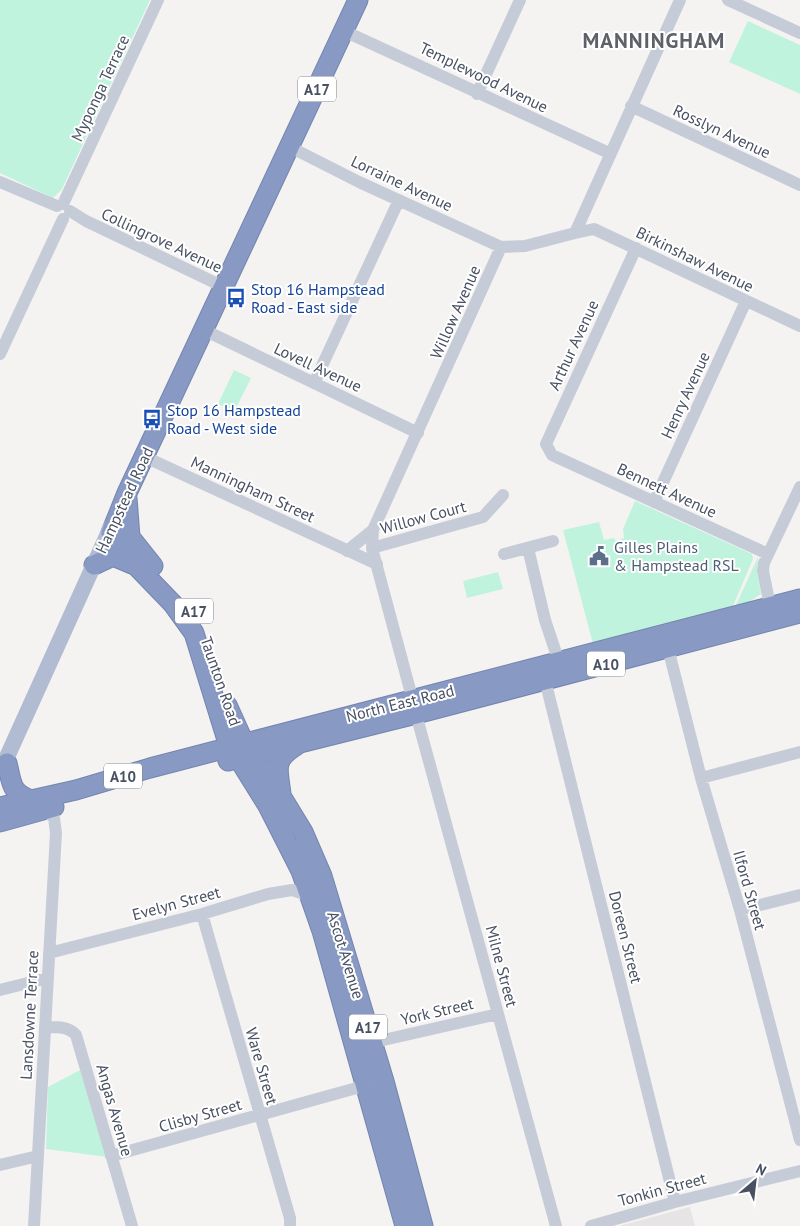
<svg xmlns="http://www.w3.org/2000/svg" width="800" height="1226" font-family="'PT Sans',sans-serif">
  <rect width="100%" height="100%" fill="#f5f3f2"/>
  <path fill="#e6e4e4" d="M 690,1207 L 695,1226 L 619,1226 Z"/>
  <path fill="#c0f3dd" d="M 0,0 L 150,0 L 62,189 L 53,198 L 0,173 Z
    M 748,21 L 800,45 L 800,94 L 729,62 Z
    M 234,370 L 251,378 L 234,412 L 218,404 Z
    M 635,501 L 752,554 L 753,559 L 733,606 L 593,644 L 563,530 L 599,522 L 604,540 L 614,538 L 616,541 L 624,538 L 623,529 Z
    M 758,557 L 757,573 L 761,594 L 749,602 L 736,605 Z
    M 498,572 L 503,589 L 467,598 L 463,581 Z
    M 80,1070 L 107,1157 L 46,1149 L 48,1087 Z"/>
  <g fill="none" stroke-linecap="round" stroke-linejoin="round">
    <defs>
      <path id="highway" d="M 358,0 L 127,493 L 111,533 L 115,544 L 173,604 L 194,633 L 227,740 L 268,806 L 301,871 L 322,931 L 405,1226
        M 127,498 L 130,537 L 153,566
        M 94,565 L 113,556 L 132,564
        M 227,705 L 241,736 L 281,796 L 303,832 L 322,876 L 384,1081 L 423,1226
        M 228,761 L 416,714 L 800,613
        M 7,763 C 12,783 10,792 31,800
        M 281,794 C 278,767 272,761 297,745
        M 0,807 L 76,790 L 150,768 L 800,599
        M 0,822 L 54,807"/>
    </defs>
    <use href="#highway" stroke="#7385af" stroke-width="21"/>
    <path stroke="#c6ccd7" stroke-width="12" d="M 728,0 L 800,33
      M 344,31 L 609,153
      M 477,94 L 520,0
      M 631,106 L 800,185
      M 290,147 L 359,182 L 501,247
      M 0,182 L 57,206
      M 63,204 L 158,0
      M 70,211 L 86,221 L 224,287
      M 575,233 L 594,229 L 800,326
      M 636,248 L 546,444 L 552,455 L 768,554
      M 204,330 L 418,433
      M 0,354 L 63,219
      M 314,383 L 399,200
      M 145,457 L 377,564
      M 654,502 L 746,301
      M 372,548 L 483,517 L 503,495
      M 528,548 L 545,620 L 559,662
      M 347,551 L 373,530
      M 504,554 L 553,541
      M 770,606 L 763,571 L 764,563 L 800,487
      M 668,648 L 701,778 L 740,910 L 800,1140
      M 545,680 L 675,1202
      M 413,701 L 372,548 L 373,530 L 501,247 L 525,246 L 575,233 L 680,0
      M 416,714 L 556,1226
      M 701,778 L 800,752
      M 740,910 L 800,895
      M 202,914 L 290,1218 L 290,1226
      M 49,953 L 202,914 L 268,894 L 292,890 L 310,896
      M 0,990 L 48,978
      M 45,1027 C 56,1027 68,1026 76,1035 L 132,1226
      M 366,1044 L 498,1014
      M 111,1156 L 371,1084
      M 0,1165 L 38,1156
      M 34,1226 L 56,833 L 54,818 L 45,810
      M 591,1226 L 675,1202 L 800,1171"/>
    <path stroke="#b1bcd2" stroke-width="16" d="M 0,766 L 7,757 L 111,527"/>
    <use href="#highway" stroke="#889ac3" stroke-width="19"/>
  </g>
  <defs>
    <symbol id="bus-bare" viewBox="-9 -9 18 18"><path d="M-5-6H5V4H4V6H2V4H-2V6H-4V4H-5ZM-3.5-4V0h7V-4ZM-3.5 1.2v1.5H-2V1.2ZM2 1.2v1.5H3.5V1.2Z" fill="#1a4fb4" stroke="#fff" stroke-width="2.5" paint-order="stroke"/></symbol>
    <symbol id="civic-bare" viewBox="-9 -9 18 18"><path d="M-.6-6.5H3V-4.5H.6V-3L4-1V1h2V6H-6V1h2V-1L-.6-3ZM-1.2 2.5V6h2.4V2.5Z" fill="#5c6f8a" stroke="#fff" stroke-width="2.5" paint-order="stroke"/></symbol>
  </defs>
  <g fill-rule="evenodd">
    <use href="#bus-bare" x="222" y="284" width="28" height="28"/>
    <use href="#bus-bare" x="138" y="405" width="28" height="28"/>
    <use href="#civic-bare" x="585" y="542" width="28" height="28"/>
  </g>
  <g text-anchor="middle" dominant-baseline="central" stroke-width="4" stroke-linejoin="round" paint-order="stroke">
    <g fill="#fff" stroke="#7f8591" stroke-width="1">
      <rect x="298" y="76.5" width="38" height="25" rx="4"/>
      <rect x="175" y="598.5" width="38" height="25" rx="4"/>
      <rect x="587" y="651.5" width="38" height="25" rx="4"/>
      <rect x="104" y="763.5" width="38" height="25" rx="4"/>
      <rect x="349" y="1014.5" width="38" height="25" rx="4"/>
    </g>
    <g font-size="15" font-weight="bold" fill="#485162">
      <text x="317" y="89">A17</text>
      <text x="194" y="611">A17</text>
      <text x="606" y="664">A10</text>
      <text x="123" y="776">A10</text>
      <text x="368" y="1027">A17</text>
    </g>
    <g font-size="16" fill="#485162" stroke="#fff">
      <text transform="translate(484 77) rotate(26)">Templewood Avenue</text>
      <text transform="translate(100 88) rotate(-65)">Myponga Terrace</text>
      <text transform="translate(722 131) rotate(25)">Rosslyn Avenue</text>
      <text transform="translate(402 183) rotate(25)">Lorraine Avenue</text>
      <text transform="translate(162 240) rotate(25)">Collingrove Avenue</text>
      <text transform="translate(695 259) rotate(26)">Birkinshaw Avenue</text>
      <text transform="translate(455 312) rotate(-66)">Willow Avenue</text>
      <text transform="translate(573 345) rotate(-65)">Arthur Avenue</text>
      <text transform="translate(318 367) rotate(25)">Lovell Avenue</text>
      <text transform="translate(685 395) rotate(-65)">Henry Avenue</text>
      <text transform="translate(253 489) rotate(25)">Manningham Street</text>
      <text transform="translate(667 490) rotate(25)">Bennett Avenue</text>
      <text transform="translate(124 500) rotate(-65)">Hampstead Road</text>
      <text transform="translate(423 517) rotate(-15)">Willow Court</text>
      <text transform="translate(221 681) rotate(71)">Taunton Road</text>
      <text transform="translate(400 703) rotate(-14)">North East Road</text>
      <text transform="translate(750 890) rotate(74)">Ilford Street</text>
      <text transform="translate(176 903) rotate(-15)">Evelyn Street</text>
      <text transform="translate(626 937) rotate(76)">Doreen Street</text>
      <text transform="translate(346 955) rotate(73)">Ascot Avenue</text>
      <text transform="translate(502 966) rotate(75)">Milne Street</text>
      <text transform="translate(437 1011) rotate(-13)">York Street</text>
      <text transform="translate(29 1015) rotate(-87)">Lansdowne Terrace</text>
      <text transform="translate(262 1066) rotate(74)">Ware Street</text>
      <text transform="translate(115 1110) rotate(74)">Angas Avenue</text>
      <text transform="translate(200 1115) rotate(-16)">Clisby Street</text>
      <text transform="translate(662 1189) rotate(-15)">Tonkin Street</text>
    </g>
    <g font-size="16" fill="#164399" stroke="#fff" text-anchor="start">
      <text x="251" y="289">Stop 16 Hampstead<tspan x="251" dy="18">Road - East side</tspan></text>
      <text x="167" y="410">Stop 16 Hampstead<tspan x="167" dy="18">Road - West side</tspan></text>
    </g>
    <g font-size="16" fill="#4e5e75" stroke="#fff" text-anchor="start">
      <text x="614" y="547">Gilles Plains<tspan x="614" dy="18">&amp; Hampstead RSL</tspan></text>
    </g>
    <g font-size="21" font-weight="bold" letter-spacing="1" fill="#5e6168" stroke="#fff">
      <text x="654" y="40">MANNINGHAM</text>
    </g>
  </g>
  <g transform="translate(755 1181) rotate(28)" stroke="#ffffff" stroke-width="4" paint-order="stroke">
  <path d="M0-4L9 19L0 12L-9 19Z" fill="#485162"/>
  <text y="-8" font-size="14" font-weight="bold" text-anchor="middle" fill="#485162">N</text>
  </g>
</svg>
